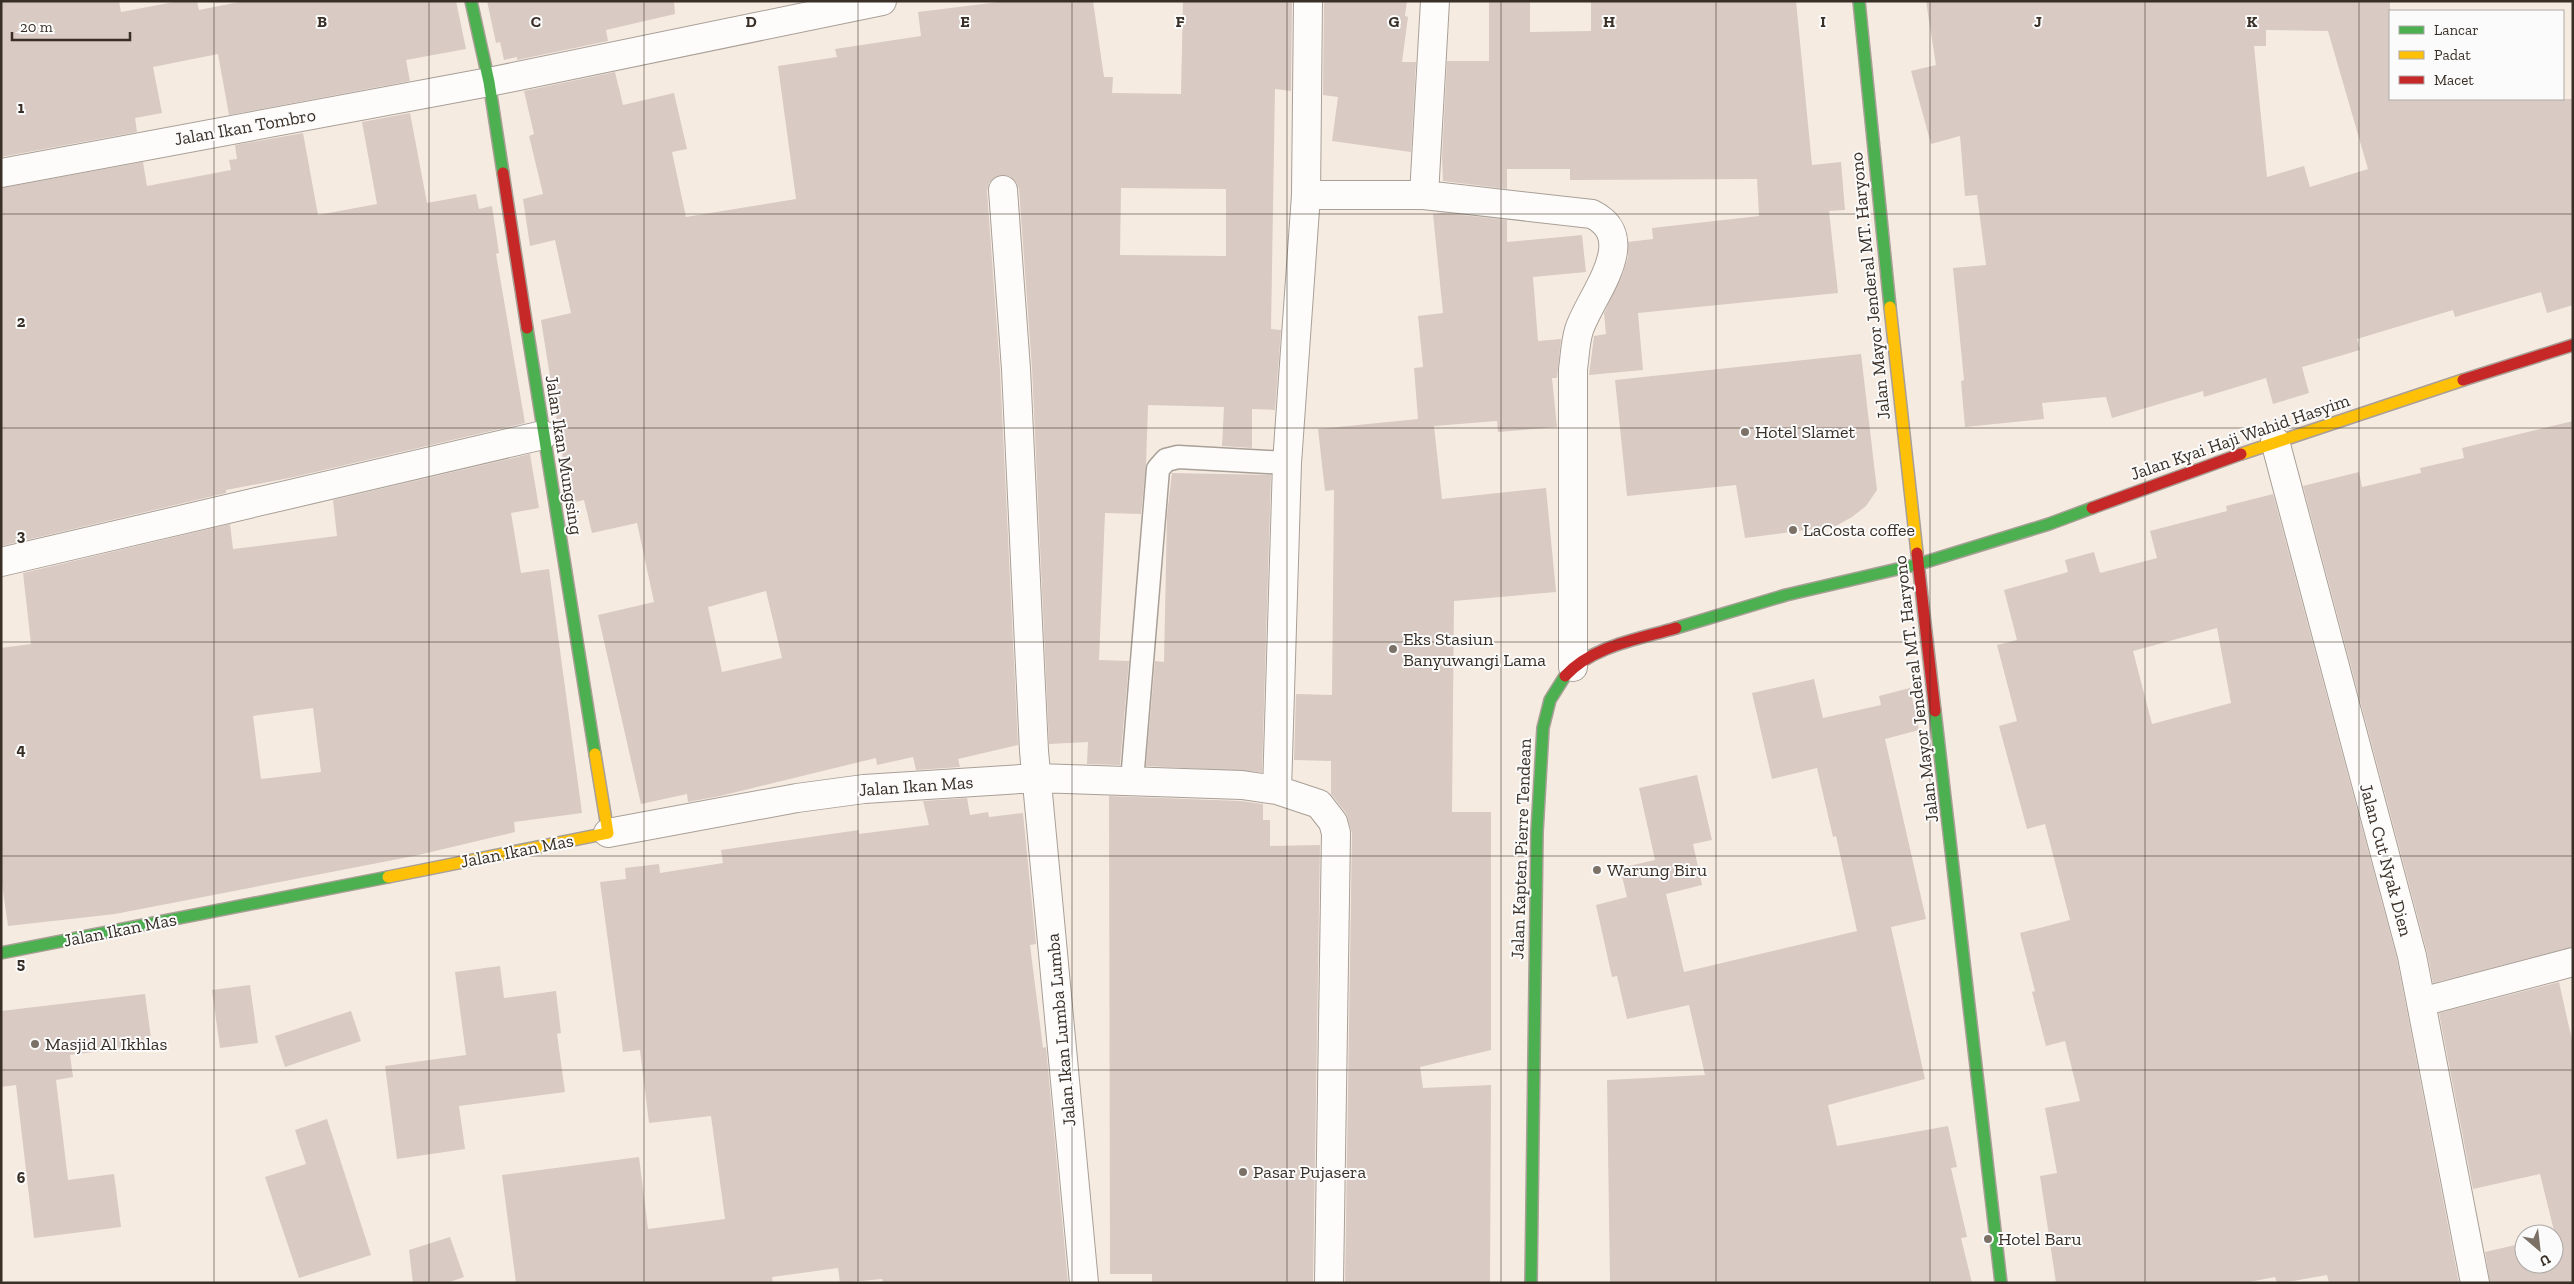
<svg xmlns="http://www.w3.org/2000/svg" width="2574" height="1284" font-family="'Zilla Slab',serif">
  <rect width="100%" height="100%" fill="#f6ebe1"/>
  <path fill="#d9cac3" fill-rule="evenodd" d="M 1,1 L 119,1 L 121,12 L 179,1 L 197,1 L 199,10 L 244,1 L 456,1 L 466,49 L 406,60 L 410,81 L 229,115 L 218,54 L 153,67 L 162,113 L 135,118 L 137,132 L 1,157 Z
    M 487,1 L 674,1 L 675,14 L 606,30 L 608,41 L 517,60 L 517,57 L 504,60 L 500,42 L 496,43 Z
    M 1007,1 L 1093,1 L 1104,77 L 1113,77 L 1112,93 L 1181,94 L 1183,1 L 1292,1 L 1291,91 L 1275,89 L 1271,329 L 1281,330 L 1275,410 L 1252,409 L 1252,448 L 1222,446 L 1224,407 L 1148,405 L 1146,465 L 1141,514 L 1105,513 L 1099,660 L 1129,661 L 1120,765 L 1087,764 L 1088,742 L 1049,744 L 1032,368 L 1019,189 L 1016,182 L 1010,176 L 1001,175 L 995,177 L 989,183 L 987,191 L 1000,370 L 1018,745 L 958,759 L 960,767 L 916,770 L 913,757 L 877,765 L 876,758 L 720,796 L 688,802 L 687,794 L 641,804 L 598,615 L 654,602 L 637,523 L 592,533 L 584,500 L 570,503 L 541,320 L 571,313 L 555,240 L 530,246 L 523,199 L 543,194 L 529,136 L 534,134 L 524,91 L 615,72 L 623,105 L 674,93 L 687,149 L 672,152 L 686,217 L 796,199 L 778,66 L 837,57 L 835,49 L 921,36 L 918,12 ZM 1121,188 L 1226,189 L 1226,256 L 1120,255 ZM 766,591 L 782,658 L 722,672 L 708,607 Z
    M 1324,1 L 1407,1 L 1405,16 L 1408,17 L 1402,62 L 1416,62 L 1411,152 L 1332,141 L 1338,97 L 1323,95 Z
    M 1489,1 L 1530,1 L 1530,32 L 1591,31 L 1591,1 L 1796,1 L 1812,165 L 1841,162 L 1845,210 L 1829,211 L 1838,293 L 1638,313 L 1643,370 L 1589,375 L 1594,336 L 1606,334 L 1604,313 L 1623,273 L 1628,257 L 1628,242 L 1653,239 L 1652,228 L 1759,216 L 1757,179 L 1570,180 L 1570,169 L 1507,169 L 1507,189 L 1443,181 L 1442,156 L 1447,61 L 1489,61 Z
    M 1926,1 L 2390,1 L 2390,99 L 2573,99 L 2573,305 L 2547,313 L 2541,292 L 2455,317 L 2453,310 L 2357,339 L 2360,350 L 2302,367 L 2309,393 L 2273,404 L 2266,378 L 2204,397 L 2203,391 L 2112,418 L 2106,397 L 2042,403 L 2044,419 L 1965,427 L 1961,381 L 1964,380 L 1953,268 L 1986,265 L 1977,195 L 1965,196 L 1960,136 L 1931,144 L 1911,71 L 1936,65 ZM 2266,30 L 2328,31 L 2368,169 L 2310,187 L 2304,166 L 2267,177 L 2254,46 L 2266,46 Z
    M 410,113 L 427,203 L 476,194 L 479,209 L 492,206 L 499,253 L 496,254 L 525,423 L 294,477 L 226,490 L 226,493 L 1,546 L 1,188 L 143,162 L 147,186 L 231,170 L 229,160 L 237,159 L 235,145 L 303,133 L 318,215 L 377,204 L 362,122 Z
    M 1443,213 L 1507,220 L 1507,242 L 1582,235 L 1586,272 L 1533,277 L 1538,341 L 1561,339 L 1557,378 L 1552,378 L 1557,427 L 1498,432 L 1497,421 L 1434,426 L 1442,499 L 1546,488 L 1556,592 L 1454,601 L 1452,812 L 1491,812 L 1491,1050 L 1420,1067 L 1423,1088 L 1491,1085 L 1490,1283 L 1345,1283 L 1352,833 L 1346,813 L 1331,794 L 1331,761 L 1294,760 L 1296,694 L 1332,695 L 1334,490 L 1325,491 L 1318,429 L 1418,419 L 1414,368 L 1423,367 L 1418,316 L 1443,313 L 1433,214 Z
    M 1861,354 L 1877,490 L 1866,506 L 1852,517 L 1836,526 L 1745,538 L 1736,485 L 1627,496 L 1615,380 Z
    M 2573,421 L 2573,947 L 2433,983 L 2427,952 L 2303,486 L 2359,472 L 2362,487 L 2421,473 L 2420,468 L 2464,458 L 2462,448 Z
    M 530,454 L 539,508 L 511,513 L 521,573 L 549,569 L 582,813 L 514,822 L 515,832 L 414,856 L 115,914 L 8,926 L 1,877 L 1,648 L 31,644 L 23,573 L 230,524 L 233,549 L 337,536 L 333,500 ZM 313,708 L 321,772 L 261,779 L 253,716 Z
    M 1172,473 L 1271,475 L 1262,772 L 1146,766 L 1155,661 L 1164,662 L 1167,515 Z
    M 2273,494 L 2397,959 L 2459,1283 L 2329,1283 L 2327,1275 L 2282,1283 L 2277,1283 L 2275,1277 L 2244,1283 L 2056,1283 L 2040,1176 L 2057,1173 L 2045,1108 L 2080,1101 L 2065,1041 L 2046,1046 L 2032,992 L 2035,991 L 2020,933 L 2070,920 L 2045,824 L 2027,829 L 1999,726 L 2017,721 L 1997,645 L 2017,640 L 2004,590 L 2068,572 L 2065,560 L 2094,552 L 2100,573 L 2157,558 L 2150,531 L 2227,511 L 2226,506 ZM 2217,628 L 2231,703 L 2152,724 L 2133,651 Z
    M 1814,679 L 1823,718 L 1881,705 L 1879,696 L 1910,688 L 1919,730 L 1885,739 L 1926,919 L 1891,927 L 1925,1079 L 1828,1105 L 1837,1146 L 1948,1126 L 1957,1167 L 1951,1168 L 1967,1237 L 1961,1238 L 1972,1283 L 1610,1283 L 1607,1080 L 1705,1075 L 1689,1005 L 1627,1019 L 1617,976 L 1612,977 L 1596,905 L 1627,897 L 1620,868 L 1655,860 L 1639,788 L 1697,775 L 1712,840 L 1693,844 L 1702,885 L 1666,894 L 1684,972 L 1857,931 L 1836,836 L 1833,837 L 1817,768 L 1772,779 L 1752,693 Z
    M 1109,796 L 1241,801 L 1263,804 L 1263,820 L 1270,820 L 1270,846 L 1320,845 L 1313,1283 L 1152,1283 L 1152,1274 L 1110,1274 Z
    M 967,798 L 970,815 L 988,812 L 989,817 L 1023,813 L 1036,944 L 1030,945 L 1043,1048 L 1046,1047 L 1068,1283 L 883,1283 L 882,1279 L 840,1283 L 838,1268 L 772,1277 L 773,1283 L 516,1283 L 502,1175 L 639,1157 L 648,1229 L 725,1219 L 711,1116 L 649,1123 L 640,1050 L 623,1052 L 600,882 L 626,879 L 625,868 L 659,864 L 660,873 L 723,863 L 721,850 L 859,830 L 859,834 L 929,825 L 923,801 Z
    M 500,966 L 504,998 L 556,991 L 561,1033 L 557,1034 L 565,1092 L 459,1106 L 465,1149 L 397,1159 L 385,1066 L 466,1055 L 455,972 Z
    M 2559,982 L 2573,1045 L 2573,1283 L 2490,1283 L 2485,1252 L 2524,1243 L 2524,1264 L 2554,1264 L 2555,1235 L 2540,1174 L 2473,1189 L 2439,1013 Z
    M 250,985 L 258,1043 L 220,1048 L 212,990 Z
    M 145,994 L 152,1045 L 70,1055 L 73,1077 L 56,1080 L 68,1180 L 114,1174 L 121,1227 L 34,1238 L 16,1085 L 1,1087 L 1,1011 Z
    M 351,1011 L 361,1041 L 285,1067 L 275,1036 Z
    M 327,1119 L 371,1255 L 299,1278 L 265,1177 L 306,1164 L 295,1130 Z
    M 450,1237 L 464,1277 L 447,1283 L 413,1283 L 409,1250 Z"/>
  <g fill="none" stroke-linecap="round" stroke-linejoin="round">
    <defs>
      <path id="lane" d="M 1132,781 L 1158,469 L 1166,460 L 1178,457 L 1287,463"/>
      <path id="street" d="M 1,173 L 489,82 L 882,1
        M 1003,190 L 1016,369 L 1034,751 L 1084,1283
        M 1306,195 L 1424,195 L 1592,214 C 1642,239 1590,296 1579,330 C 1575,343 1575,356 1573,369 L 1573,667
        M 1424,195 L 1435,1
        M 2275,441 L 2412,956 L 2475,1283
        M 1,562 L 543,435
        M 1277,790 L 1287,463 L 1306,195 L 1308,1
        M 608,833 L 797,798 L 864,789 L 1037,778 L 1242,785 L 1277,790 L 1319,804 L 1333,822 L 1336,833 L 1329,1283
        M 2421,1002 L 2573,962"/>
      <path id="fast" d="M 471,1 L 489,82 L 503,173
        M 1859,1 L 1890,307
        M 527,328 L 595,754
        M 1676,628 L 1786,595 L 1919,564 L 2049,524 L 2092,508
        M 1935,711 L 2001,1283
        M 1,953 L 388,877
        M 1531,1283 L 1537,832 L 1543,728 L 1550,700 L 1565,676"/>
      <path id="slow" d="M 1890,307 L 1917,553
        M 2241,454 L 2463,380
        M 388,877 L 608,833 L 595,754"/>
      <path id="jam" d="M 503,173 L 527,328
        M 2463,380 L 2573,345
        M 2092,508 L 2241,454
        M 1917,553 L 1935,711
        M 1565,676 C 1592,646 1639,639 1676,628"/>
    </defs>
    <use href="#lane" stroke="#a89f97" stroke-width="25"/>
    <use href="#street" stroke="#a89f97" stroke-width="30"/>
    <use href="#fast" stroke="#a89f97" stroke-width="14"/>
    <use href="#slow" stroke="#a89f97" stroke-width="14"/>
    <use href="#jam" stroke="#a89f97" stroke-width="14"/>
    <use href="#lane" stroke="#fefcfa" stroke-width="22"/>
    <use href="#street" stroke="#fefcfa" stroke-width="28"/>
    <use href="#fast" stroke="#4caf50" stroke-width="11"/>
    <use href="#slow" stroke="#ffc107" stroke-width="11"/>
    <use href="#jam" stroke="#c62828" stroke-width="11"/>
  </g>
  <path fill="none" stroke="#392f26" stroke-width="1" stroke-opacity="0.55" d="M 214,1 L 214,1283M 429,1 L 429,1283M 644,1 L 644,1283M 858,1 L 858,1283M 1072,1 L 1072,1283M 1287,1 L 1287,1283M 1501,1 L 1501,1283M 1716,1 L 1716,1283M 1930,1 L 1930,1283M 2145,1 L 2145,1283M 2359,1 L 2359,1283M 1,214 L 2573,214M 1,428 L 2573,428M 1,642 L 2573,642M 1,856 L 2573,856M 1,1070 L 2573,1070"/>
  <g fill="#7b7167" stroke="#fbfbfb" stroke-width="2">
    <circle cx="1745" cy="432" r="5"/>
    <circle cx="1793" cy="530" r="5"/>
    <circle cx="1393" cy="649" r="5"/>
    <circle cx="1597" cy="870" r="5"/>
    <circle cx="35" cy="1044" r="5"/>
    <circle cx="1243" cy="1172" r="5"/>
    <circle cx="1988" cy="1239" r="5"/>
  </g>
  <g text-anchor="middle" dominant-baseline="central" stroke-width="4" stroke-linejoin="round" paint-order="stroke">
    <g font-size="18" fill="#392f26" stroke="#fbfbfb">
      <text transform="translate(245 127) rotate(-10)">Jalan Ikan Tombro</text>
      <text transform="translate(1870 286) rotate(-96)">Jalan Mayor Jenderal MT. Haryono</text>
      <text transform="translate(2240 437) rotate(-19)">Jalan Kyai Haji Wahid Hasyim</text>
      <text transform="translate(564 455) rotate(81)">Jalan Ikan Mungsing</text>
      <text transform="translate(1916 689) rotate(-97)">Jalan Mayor Jenderal MT. Haryono</text>
      <text transform="translate(916 786) rotate(-4)">Jalan Ikan Mas</text>
      <text transform="translate(1521 849) rotate(-88)">Jalan Kapten Pierre Tendean</text>
      <text transform="translate(517 851) rotate(-11)">Jalan Ikan Mas</text>
      <text transform="translate(2386 860) rotate(75)">Jalan Cut Nyak Dien</text>
      <text transform="translate(120 930) rotate(-11)">Jalan Ikan Mas</text>
      <text transform="translate(1061 1030) rotate(-95)">Jalan Ikan Lumba Lumba</text>
    </g>
    <g font-size="18" fill="#392f26" stroke="#fbfbfb" text-anchor="start">
      <text x="1755" y="432">Hotel Slamet</text>
      <text x="1803" y="530">LaCosta coffee</text>
      <text x="1403" y="639">Eks Stasiun<tspan x="1403" dy="21">Banyuwangi Lama</tspan></text>
      <text x="1607" y="870">Warung Biru</text>
      <text x="45" y="1044">Masjid Al Ikhlas</text>
      <text x="1253" y="1172">Pasar Pujasera</text>
      <text x="1998" y="1239">Hotel Baru</text>
    </g>
  </g>
  <g font-size="16" text-anchor="middle" font-weight="bold" fill="#392f26" stroke="#fbfbfb" stroke-width="4" stroke-linejoin="round" paint-order="stroke">
    <text x="322" y="27">B</text>
    <text x="536" y="27">C</text>
    <text x="751" y="27">D</text>
    <text x="965" y="27">E</text>
    <text x="1180" y="27">F</text>
    <text x="1394" y="27">G</text>
    <text x="1609" y="27">H</text>
    <text x="1823" y="27">I</text>
    <text x="2038" y="27">J</text>
    <text x="2252" y="27">K</text>
    <text x="21" y="113">1</text>
    <text x="21" y="327">2</text>
    <text x="21" y="541">3</text>
    <text x="21" y="755">4</text>
    <text x="21" y="969">5</text>
    <text x="21" y="1183">6</text>
  </g>
  <rect width="2574" height="1284" fill="none" stroke="#392f26" stroke-width="5"/>
  <rect x="2389" y="10" width="175" height="90" fill="#fbfbfb" stroke="#ada9a6"/>
  <rect x="2399" y="26" width="25" height="8" fill="#4caf50" stroke="#ada9a6"/>
  <text x="2434" y="35" font-size="15" fill="#392f26">Lancar</text>
  <rect x="2399" y="51" width="25" height="8" fill="#ffc107" stroke="#ada9a6"/>
  <text x="2434" y="60" font-size="15" fill="#392f26">Padat</text>
  <rect x="2399" y="76" width="25" height="8" fill="#c62828" stroke="#ada9a6"/>
  <text x="2434" y="85" font-size="15" fill="#392f26">Macet</text>
  <g transform="translate(2539 1249) rotate(152)"><circle r="24" fill="#fbfbfb" stroke="#ada9a6"/>
  <path d="M0-4L9 19L0 12L-9 19Z" fill="#7b7167"/>
  <text y="-8" font-size="14" font-weight="bold" text-anchor="middle" fill="#392f26">U</text>
  </g>
  <path d="M12 32v8h118v-8" fill="none" stroke="#392f26" stroke-width="2.5"/>
  <text x="20" y="32" font-size="15" fill="#392f26" stroke="#fbfbfb" stroke-width="4" paint-order="stroke">20 m</text>
</svg>
